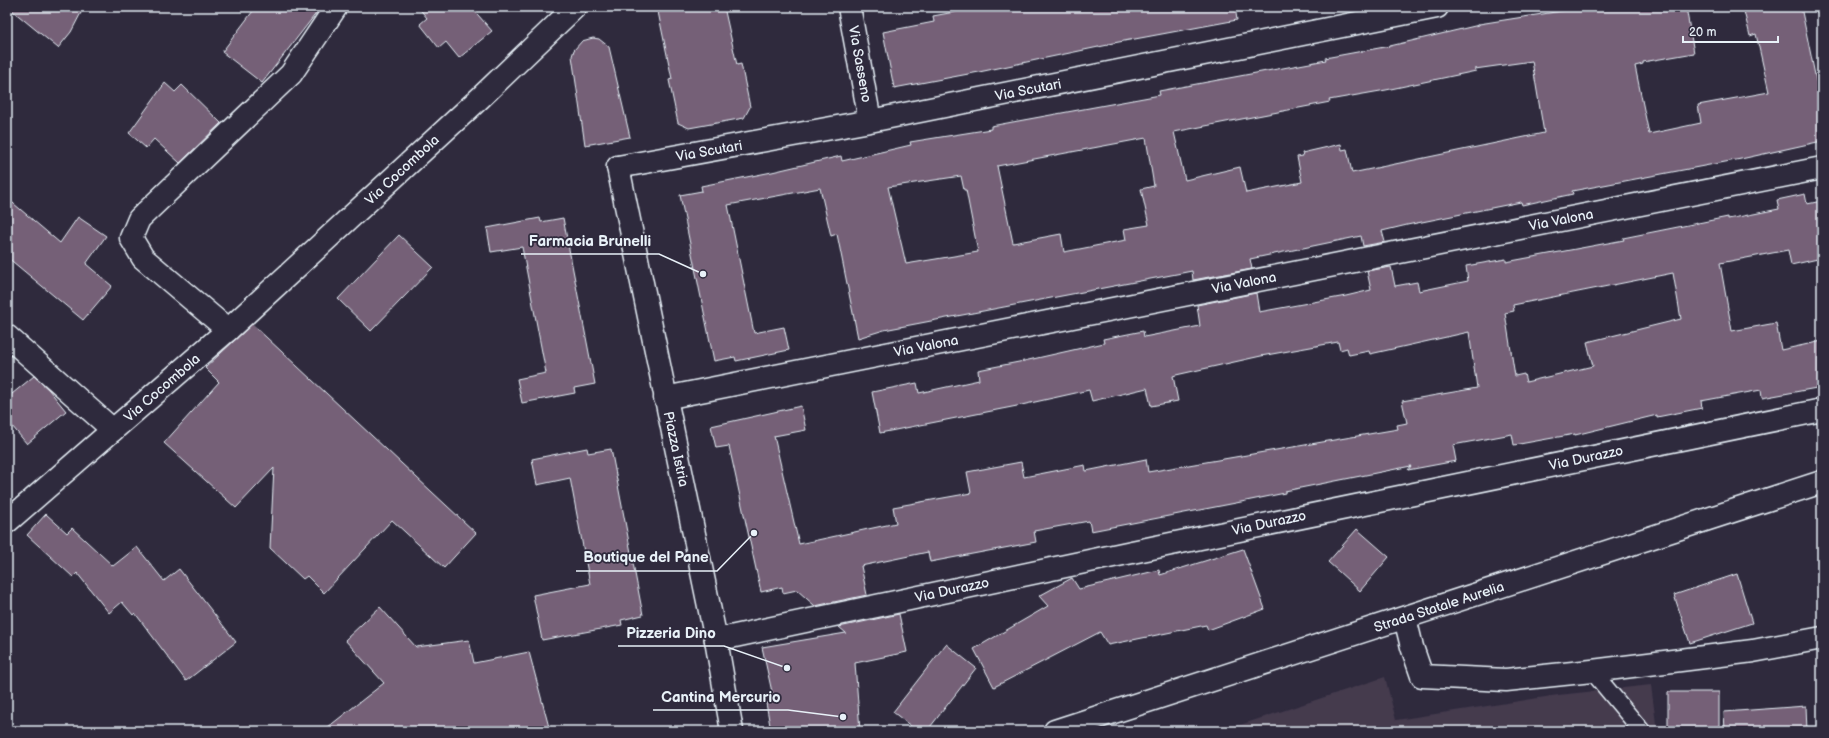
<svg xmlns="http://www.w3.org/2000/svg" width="1829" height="738" font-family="'Balsamiq Sans',sans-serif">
  <rect width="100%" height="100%" fill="#2f2a3d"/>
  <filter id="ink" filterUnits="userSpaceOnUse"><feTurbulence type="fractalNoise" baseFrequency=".025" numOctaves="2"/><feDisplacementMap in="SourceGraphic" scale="8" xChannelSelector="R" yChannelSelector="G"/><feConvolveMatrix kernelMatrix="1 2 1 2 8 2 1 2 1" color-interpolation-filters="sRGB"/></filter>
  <g filter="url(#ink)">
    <path fill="#443a4e" d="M 1385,677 L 1396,720 L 1558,695 L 1651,685 L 1657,731 L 1222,731 Z"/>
    <path fill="#756077" stroke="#e8f1f8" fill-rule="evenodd" d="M 8,7 L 84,7 L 71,32 L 58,48 Z
      M 256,7 L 321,7 L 262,83 L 222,52 Z
      M 418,7 L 471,7 L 492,31 L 459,58 L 446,42 L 439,48 L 420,24 L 427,18 Z
      M 657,7 L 724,7 L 737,65 L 741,64 L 750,107 L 744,118 L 689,128 L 678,123 L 669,80 L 672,79 Z
      M 981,7 L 1235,7 L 1237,20 L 1108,44 L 1108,45 L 979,72 L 894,88 L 883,32 L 934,22 L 933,16 Z
      M 1587,7 L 1686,7 L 1694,53 L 1643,62 L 1643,64 L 1635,66 L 1649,134 L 1701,123 L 1698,105 L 1769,92 L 1756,34 L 1750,36 L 1743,7 L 1801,7 L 1822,109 L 1822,141 L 1741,159 L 1572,191 L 1573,194 L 1522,205 L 1521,202 L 1407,225 L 1382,231 L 1385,242 L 1363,246 L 1361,236 L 1250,259 L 1252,269 L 1193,280 L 1192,271 L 884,330 L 858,338 L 837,234 L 831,236 L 820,188 L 728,205 L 754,333 L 784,327 L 789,350 L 736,361 L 735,357 L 714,361 L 680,195 L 702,191 L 701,186 L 772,172 L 841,156 L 842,161 L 911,145 L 910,142 L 991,129 L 991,126 L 1160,95 L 1159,91 L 1326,60 L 1325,58 L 1390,46 L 1479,25 L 1479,24 ZM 1532,61 L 1544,133 L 1352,173 L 1347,149 L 1342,150 L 1341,144 L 1302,153 L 1303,156 L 1297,157 L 1302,182 L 1246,193 L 1240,167 L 1185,180 L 1174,132 L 1330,102 L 1329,100 L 1386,90 L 1476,71 L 1475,69 ZM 1146,138 L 1154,186 L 1141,189 L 1149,225 L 1124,229 L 1126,240 L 1064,252 L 1061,234 L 1013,243 L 997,166 ZM 961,176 L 964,190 L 966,190 L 978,252 L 906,264 L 888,187 Z
      M 593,38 L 599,39 L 609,47 L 630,137 L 585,145 L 572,56 L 574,50 L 582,41 Z
      M 165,83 L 175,92 L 182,85 L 221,123 L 180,163 L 154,139 L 146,148 L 129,133 Z
      M 1805,194 L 1807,204 L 1822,201 L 1822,258 L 1791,265 L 1788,250 L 1720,263 L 1732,331 L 1776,323 L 1781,350 L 1822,341 L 1822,387 L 1762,398 L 1761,390 L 1701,401 L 1702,408 L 1657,417 L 1657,415 L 1575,435 L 1575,434 L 1514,445 L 1512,434 L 1453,445 L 1456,461 L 1408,470 L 1411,466 L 1285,491 L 1285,493 L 1241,502 L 1091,531 L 1089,521 L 1034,531 L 1036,542 L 930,562 L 928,552 L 861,566 L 867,595 L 815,606 L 797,590 L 783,593 L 782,587 L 761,592 L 729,446 L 716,448 L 711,426 L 801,406 L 806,430 L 774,436 L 799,544 L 896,523 L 893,507 L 971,493 L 967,472 L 1021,462 L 1024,477 L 1085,465 L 1086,471 L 1146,459 L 1148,472 L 1398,429 L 1397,425 L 1407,423 L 1402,401 L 1477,388 L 1469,332 L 1370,354 L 1369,351 L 1349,355 L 1347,348 L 1340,350 L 1338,342 L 1261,356 L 1176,375 L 1173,376 L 1178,401 L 1151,406 L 1147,388 L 1092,401 L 1089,390 L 1017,406 L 880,433 L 872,392 L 917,383 L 919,393 L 979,380 L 978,370 L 1024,361 L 1104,343 L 1103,339 L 1143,331 L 1144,337 L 1200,326 L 1197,305 L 1256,293 L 1259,312 L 1346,296 L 1371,290 L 1367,271 L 1391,267 L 1395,286 L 1417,282 L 1419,291 L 1468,281 L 1466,266 L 1506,259 L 1506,262 L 1624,240 L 1623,238 L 1728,217 L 1728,219 L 1779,209 L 1777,200 ZM 1673,273 L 1681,319 L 1587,342 L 1593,366 L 1526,382 L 1524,374 L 1515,376 L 1505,313 L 1514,311 L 1513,305 Z
      M 7,198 L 60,243 L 78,217 L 106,236 L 86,264 L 112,286 L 83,320 L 7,257 Z
      M 540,218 L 541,222 L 563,218 L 595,384 L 574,388 L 575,393 L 522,403 L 517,379 L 546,373 L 522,247 L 491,252 L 487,228 Z
      M 399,235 L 433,267 L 371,331 L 338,299 Z
      M 252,324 L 476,533 L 444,568 L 392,520 L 324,593 L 307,576 L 303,579 L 270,548 L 274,468 L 236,508 L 164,443 L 219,382 L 205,368 Z
      M 34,376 L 49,390 L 66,411 L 27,444 L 7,420 L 7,398 Z
      M 587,448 L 588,453 L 611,449 L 643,615 L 621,620 L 622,625 L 542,640 L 533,595 L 590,584 L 570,478 L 537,485 L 532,459 Z
      M 46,514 L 67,533 L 72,528 L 113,566 L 137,547 L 164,581 L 179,569 L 236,642 L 186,681 L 135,613 L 133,615 L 122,602 L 109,613 L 77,573 L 73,577 L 27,535 Z
      M 1357,529 L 1389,557 L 1360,591 L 1328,562 Z
      M 1243,549 L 1265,609 L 1208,630 L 1206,625 L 1108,645 L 1100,632 L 994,687 L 974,649 L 1048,606 L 1039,596 L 1072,578 L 1079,589 L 1159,570 L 1160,575 Z
      M 1737,574 L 1752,623 L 1690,643 L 1674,595 Z
      M 380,607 L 416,647 L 469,640 L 474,663 L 529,652 L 550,731 L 323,731 L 384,683 L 345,640 Z
      M 899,614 L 907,652 L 855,663 L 860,731 L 771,731 L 766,703 L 774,701 L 762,647 L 846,633 L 839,627 Z
      M 946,644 L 976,668 L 927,731 L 917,731 L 893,712 Z
      M 1668,692 L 1719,692 L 1719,731 L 1668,731 Z
      M 1806,706 L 1807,731 L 1725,731 L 1724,712 Z"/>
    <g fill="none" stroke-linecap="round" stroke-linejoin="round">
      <defs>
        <path id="lane" d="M 1592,671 L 1642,731"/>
        <path id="street" d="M 849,7 L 870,121
          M 618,167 L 870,121 L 1437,7
          M 228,330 L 143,258 L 131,238 L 139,219 L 291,74 L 336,7
          M 7,336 L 113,430
          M 665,398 L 1822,168
          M 1405,618 L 1412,647 L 1422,676 L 1506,680 L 1592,671 L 1753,651 L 1822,638
          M 716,640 L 1132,552 L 1822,410"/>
        <path id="secondary" d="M 618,167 L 716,640 L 732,731
          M 7,522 L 228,330 L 480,98 L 575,7"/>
        <path id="primary" d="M 1055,731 L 1822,482"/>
      </defs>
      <use href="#lane" stroke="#e8f1f8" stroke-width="19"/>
      <use href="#street" stroke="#e8f1f8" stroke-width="25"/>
      <use href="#secondary" stroke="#e8f1f8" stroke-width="25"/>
      <use href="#primary" stroke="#e8f1f8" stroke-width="25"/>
      <use href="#lane" stroke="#2f2a3d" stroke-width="16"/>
      <use href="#street" stroke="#2f2a3d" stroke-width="22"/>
      <use href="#secondary" stroke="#2f2a3d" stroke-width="22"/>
      <use href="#primary" stroke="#2f2a3d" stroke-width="22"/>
    </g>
  </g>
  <g text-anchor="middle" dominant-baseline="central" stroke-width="3.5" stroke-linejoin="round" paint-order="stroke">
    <g font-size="14" fill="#e8f1f8" stroke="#2f2a3d">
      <text transform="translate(860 64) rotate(80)">Via Sasseno</text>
      <text transform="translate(1028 90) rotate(-11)">Via Scutari</text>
      <text transform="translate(709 151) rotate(-10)">Via Scutari</text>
      <text transform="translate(402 170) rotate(-43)">Via Cocombola</text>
      <text transform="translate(1561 220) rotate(-11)">Via Valona</text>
      <text transform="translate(1244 283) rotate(-11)">Via Valona</text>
      <text transform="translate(926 346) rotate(-11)">Via Valona</text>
      <text transform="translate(162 388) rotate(-41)">Via Cocombola</text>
      <text transform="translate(676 449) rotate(78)">Piazza Istria</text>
      <text transform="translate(1586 458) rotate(-12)">Via Durazzo</text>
      <text transform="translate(1269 523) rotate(-12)">Via Durazzo</text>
      <text transform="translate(952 590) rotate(-12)">Via Durazzo</text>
      <text transform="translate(1439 607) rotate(-18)">Strada Statale Aurelia</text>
    </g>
  </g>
  <path fill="none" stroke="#e8f1f8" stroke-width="1.5" d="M703 274L659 254H521M754 533L717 571H576M787 668L724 646H618M843 717L788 710H653"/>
  <g fill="#e8f1f8" stroke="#2f2a3d" stroke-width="1.5">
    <circle cx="703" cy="274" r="4"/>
    <circle cx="754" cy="533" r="4"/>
    <circle cx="787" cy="668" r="4"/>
    <circle cx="843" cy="717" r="4"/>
  </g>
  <g font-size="15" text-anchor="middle" font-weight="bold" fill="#e8f1f8" stroke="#2f2a3d" stroke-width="3.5" stroke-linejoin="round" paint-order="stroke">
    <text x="590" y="246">Farmacia Brunelli</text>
    <text x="646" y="562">Boutique del Pane</text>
    <text x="671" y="638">Pizzeria Dino</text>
    <text x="721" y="702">Cantina Mercurio</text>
  </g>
  <rect width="1829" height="738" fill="none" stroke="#2f2a3d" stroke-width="24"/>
  <rect x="12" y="12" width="1805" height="714" fill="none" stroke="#e8f1f8" stroke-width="1.5" filter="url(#ink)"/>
  <path d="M1683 36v6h95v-6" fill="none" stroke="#e8f1f8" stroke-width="2"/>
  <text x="1689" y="36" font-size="12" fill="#e8f1f8" stroke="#2f2a3d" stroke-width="3" paint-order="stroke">20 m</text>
</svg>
